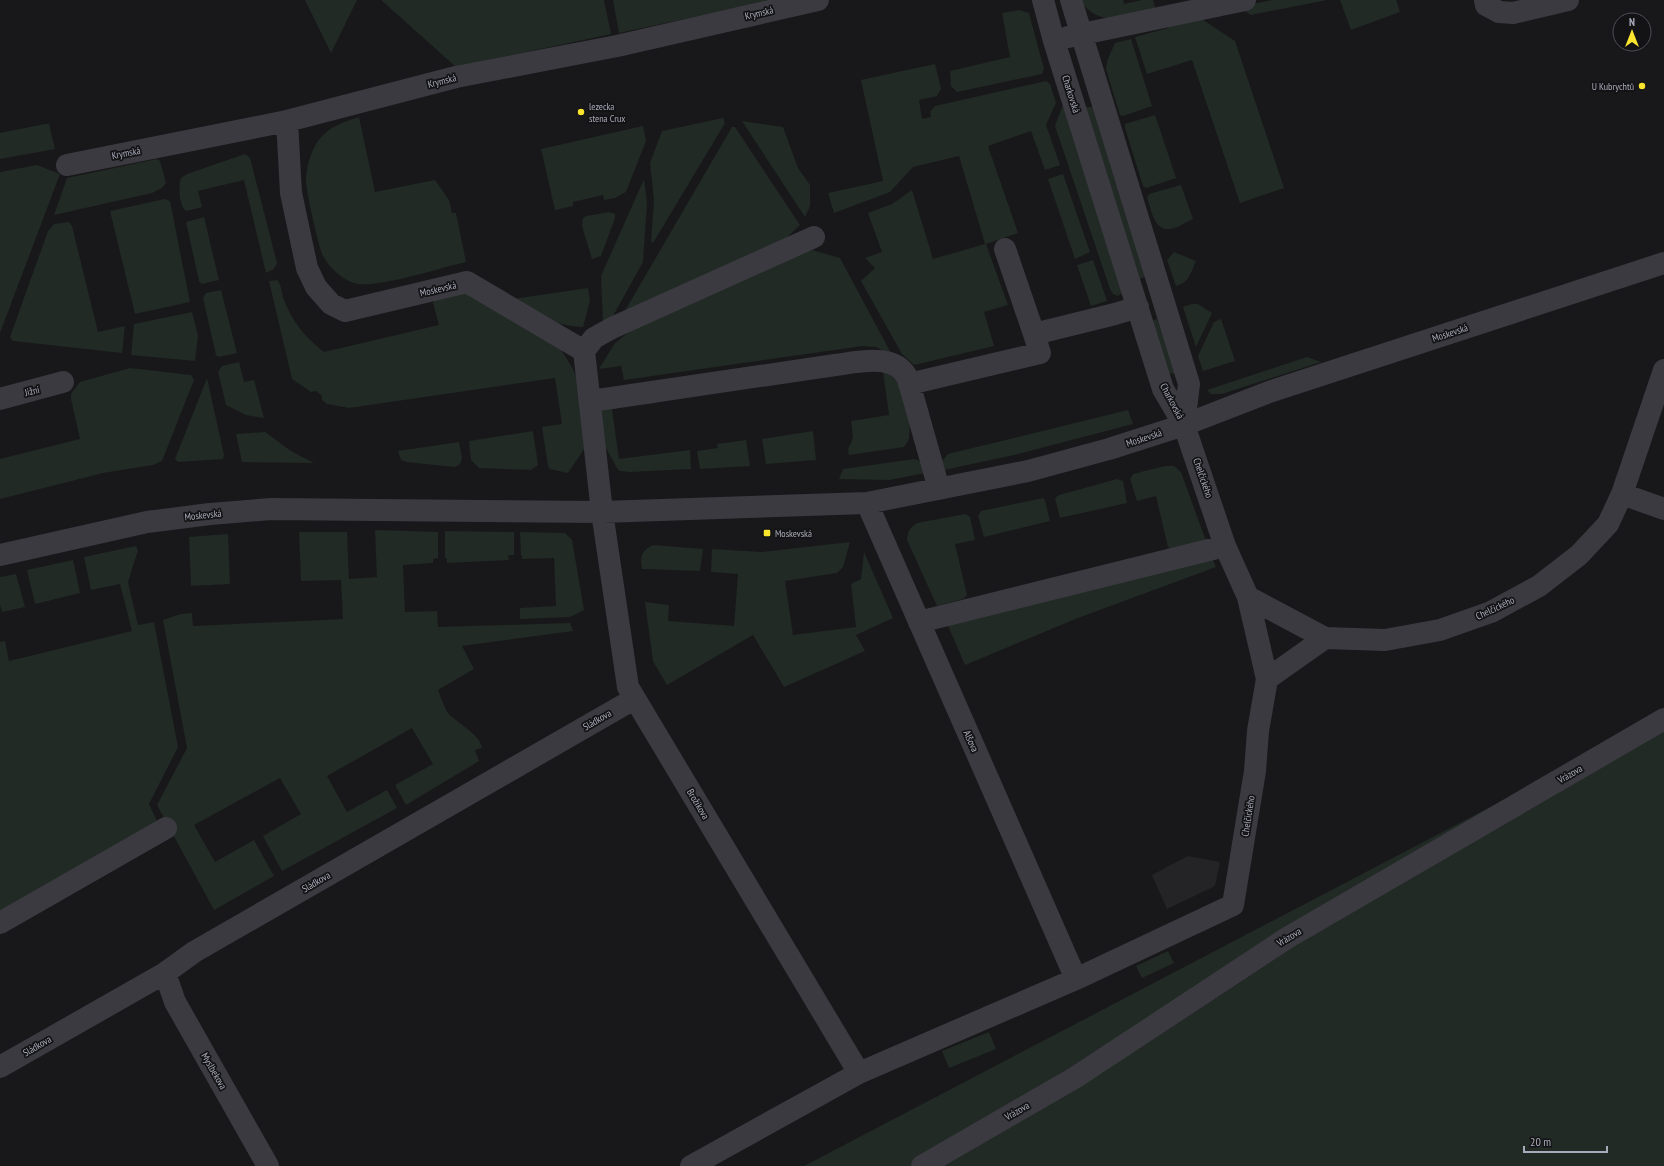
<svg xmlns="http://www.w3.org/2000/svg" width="1664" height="1166" font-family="'PT Sans Narrow',sans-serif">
  <rect width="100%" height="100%" fill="#18181a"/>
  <path fill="#242427" d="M 1188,856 L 1220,862 L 1215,886 L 1167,909 L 1152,875 Z"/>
  <path fill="#212a24" d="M 305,0 L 357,0 L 331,53 L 306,2 Z
    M 381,0 L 604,0 L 611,34 L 456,67 Z
    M 613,0 L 775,0 L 619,33 Z
    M 1080,0 L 1123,0 L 1124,4 L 1142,0 L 1153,0 L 1156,11 C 1127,16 1099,29 1080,0 Z
    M 1272,0 L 1327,0 L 1251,15 L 1238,7 Z
    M 1340,0 L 1396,0 L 1400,12 L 1351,30 Z
    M 1019,10 L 1029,13 L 1044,69 L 1042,74 L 957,92 L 951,86 L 950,71 L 1010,57 L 1002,13 Z
    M 1197,16 L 1235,41 L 1284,188 L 1240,203 L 1192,60 L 1147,74 L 1135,37 L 1168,28 L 1168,22 Z
    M 1131,39 L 1152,106 L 1123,116 L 1120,115 L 1106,69 L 1107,61 L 1115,43 Z
    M 935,64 L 941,89 L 937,96 L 919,100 L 922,119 L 931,117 L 930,112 L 935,106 L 1046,81 L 1050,84 L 1056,103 L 1046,125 L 1060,165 L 1045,170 L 1031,131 L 988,146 L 1018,233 L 986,244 L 1008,305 L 984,312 L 994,346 L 914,365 L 902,354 L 861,281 L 875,268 L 865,258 L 882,252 L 868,213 L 892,204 L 912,190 L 933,259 L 985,244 L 959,156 L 913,167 L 890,192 L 834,213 L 828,193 L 883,181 L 861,80 Z
    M 1064,102 L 1122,293 L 1118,296 L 1113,294 L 1110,289 L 1055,126 Z
    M 1088,107 L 1093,107 L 1146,276 L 1140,279 L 1085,108 Z
    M 1155,115 L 1176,178 L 1146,188 L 1143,186 L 1125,128 L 1125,124 Z
    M 359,117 L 375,192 L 435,180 L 449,200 L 452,213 L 456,213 L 466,262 C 440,268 382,287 358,284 C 345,282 329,268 323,256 C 318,245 307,195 306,182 C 306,168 310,153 318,141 C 328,127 343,122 359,117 Z
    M 723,118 L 725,123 L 653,243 L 651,242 L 654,200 L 650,163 L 662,131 Z
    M 742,121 L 783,127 L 798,168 L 810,185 L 810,206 L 805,217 Z
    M 45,124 L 49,124 L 55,149 L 0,159 L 0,133 Z
    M 643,126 L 646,141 L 626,192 L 615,198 L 604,200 L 603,195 L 573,202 L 573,206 L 555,210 L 541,149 Z
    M 732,127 L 735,127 L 800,225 L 781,243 L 626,315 L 626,309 Z
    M 245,154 L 250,158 L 277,263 L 274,269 L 266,273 L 244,180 L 198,191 L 202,207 L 186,211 C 179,205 178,187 181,178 L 187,174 Z
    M 157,159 L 160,161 L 166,183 L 162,188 L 152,193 L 54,215 L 67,178 Z
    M 37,165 L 60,174 L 0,333 L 0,172 Z
    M 1063,174 L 1090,252 L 1075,259 L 1048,179 Z
    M 644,179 L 647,203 L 643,262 L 609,323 L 603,322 L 601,276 Z
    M 1181,185 L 1193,219 C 1186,222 1176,229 1169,229 C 1154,231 1151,208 1147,198 L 1149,194 Z
    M 165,199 L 170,201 L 190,302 L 135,314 L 110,211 Z
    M 609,212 L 615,214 L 615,218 L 601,256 L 592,259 L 582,226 L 583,218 L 586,216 Z
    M 204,217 L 219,280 L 202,284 L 199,281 L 186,222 Z
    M 69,222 L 72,226 L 98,332 L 125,326 L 122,353 L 13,341 L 10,337 L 48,231 L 54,224 Z
    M 812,250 L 840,258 L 892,355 L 876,347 L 863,346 L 624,380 L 621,366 L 599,369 L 615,343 L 634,328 L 788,256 Z
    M 1174,252 L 1196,261 C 1191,272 1189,283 1176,286 L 1167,260 Z
    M 1093,260 L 1107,301 L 1091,306 L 1077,265 Z
    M 277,280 C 282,285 281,293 284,300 C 293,323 305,337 324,352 L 439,325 L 433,303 L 436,297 L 463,291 L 560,348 L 573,369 L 578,382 L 586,446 L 568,473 L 550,469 L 548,466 L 542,427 L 562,424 L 555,378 L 349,408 L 327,404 L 322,400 L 322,396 L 316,391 L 311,392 L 292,379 L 269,281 Z
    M 588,288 L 590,301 L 583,327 C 554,326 537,313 513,299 Z
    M 221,290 L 237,353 L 219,357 L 216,355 L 203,298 L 206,293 Z
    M 1192,304 L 1198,304 L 1212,313 L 1196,347 L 1183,307 Z
    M 192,312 L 198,336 L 195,361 L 131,355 L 134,324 Z
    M 1157,319 L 1176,372 L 1173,374 L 1168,373 L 1152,321 Z
    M 1221,319 L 1235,361 L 1203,371 L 1198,356 L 1214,322 Z
    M 1307,357 L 1321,362 L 1222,394 L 1211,394 L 1207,390 Z
    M 239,362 L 244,382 L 254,380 L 264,418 L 246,415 L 226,405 L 218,372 L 222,366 Z
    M 130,368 L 191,375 L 194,380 L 162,461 L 153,465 L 103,473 L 0,499 L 0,459 L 80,439 L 71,399 L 71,394 L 80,382 Z
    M 883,371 L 892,375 L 901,385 L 910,422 L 909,439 L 904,447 L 849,455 L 848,449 L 853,438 L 851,421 L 889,415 Z
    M 207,378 L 224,455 L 223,459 L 178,462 L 175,459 Z
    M 653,396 L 656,403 L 612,409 L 619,459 L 690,450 L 691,469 L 630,472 L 620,471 L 617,468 L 602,441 L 597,404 Z
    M 1128,410 L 1133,424 L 1014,455 L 944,470 L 942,461 L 948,454 Z
    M 533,431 L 538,465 L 531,470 L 479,468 L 471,460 L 469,441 Z
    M 813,431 L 816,460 L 766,464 L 762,439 Z
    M 265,432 L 291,451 L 314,463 L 242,462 L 236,434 Z
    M 746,440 L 750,466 L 700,469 L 697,451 L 718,448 L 717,444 Z
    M 459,442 L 462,458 L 460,464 L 455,467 L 406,462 L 401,460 L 398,451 Z
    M 914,459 L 920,461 L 926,473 L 889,480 L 839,479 L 843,469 Z
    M 1165,466 L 1174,466 L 1181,472 L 1206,541 L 1172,549 L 1168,547 L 1156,496 L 1137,501 L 1130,479 L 1133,474 Z
    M 1117,479 L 1123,481 L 1127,503 L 1060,518 L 1055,498 L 1059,495 Z
    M 1043,498 L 1045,500 L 1050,521 L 984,537 L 978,516 L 981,511 Z
    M 965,514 L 970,517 L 975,540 L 955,544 L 967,595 L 963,599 L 937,606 L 907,540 C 908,531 909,528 917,523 Z
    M 375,530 L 438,532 L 438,558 L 433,559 L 433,563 L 403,565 L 405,612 L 437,611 L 438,627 L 570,623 L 573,631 L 462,646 L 474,669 L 438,690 C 441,697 444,707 448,713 C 457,723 481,735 482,748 L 475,750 L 479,761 L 406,805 L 395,785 L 433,764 L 412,728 L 327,776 L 347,812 L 387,790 L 397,808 L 282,871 L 263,836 L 301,814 L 280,778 L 194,825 L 215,862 L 254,840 L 274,876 L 214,910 L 157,805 L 187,748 L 163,620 L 181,614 L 192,613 L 193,626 L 343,619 L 341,580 L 301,581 L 299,532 L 347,532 L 349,579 L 377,577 Z
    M 445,531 L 514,532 L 514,555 L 508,555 L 509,560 L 447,563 L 447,558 L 445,558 Z
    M 520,532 L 565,533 L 572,540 L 584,610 L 570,617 L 520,619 L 520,608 L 556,606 L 554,558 L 522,559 L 522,555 L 521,555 Z
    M 228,534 L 230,584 L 191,586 L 189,537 Z
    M 850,542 L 843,567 L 837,573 L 785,581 L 793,635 L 856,627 L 851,584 L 861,579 L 864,552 L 893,618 L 856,635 L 865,651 L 784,687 L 753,635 L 667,685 L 653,661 L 645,602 L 669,605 L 668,621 L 734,626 L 738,574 L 711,572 L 712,549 L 762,552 Z
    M 653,545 L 703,549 L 700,571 L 642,569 C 640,556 641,551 653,545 Z
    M 136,546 L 138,550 L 128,582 L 138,625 L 154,622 L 178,747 L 149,804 L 158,823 L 0,913 L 0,642 L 5,641 L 9,661 L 132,631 L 120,584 L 91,590 L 84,557 Z
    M 1212,558 L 1216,567 L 1078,618 L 965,665 L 947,623 Z
    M 73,560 L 80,593 L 35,604 L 27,570 Z
    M 16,574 L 25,607 L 2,612 L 0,604 L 0,577 Z
    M 1664,716 L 1664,1166 L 804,1166 Z
    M 1168,951 L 1174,963 L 1142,978 L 1136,966 Z
    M 989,1032 L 996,1049 L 949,1068 L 942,1051 Z"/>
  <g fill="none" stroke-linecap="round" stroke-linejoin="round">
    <path stroke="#3b3a41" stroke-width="22" d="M 1071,0 L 1189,384 L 1184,425
      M 1485,0 L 1486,5 L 1499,12 L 1513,13 L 1568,0
      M 1068,37 L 1245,0
      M 287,121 L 291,193 L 307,268 L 316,287 L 331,304 L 345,311 L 467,282 L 584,351 L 602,512 L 628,687 L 859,1073
      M 67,165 L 287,121 L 456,77 L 617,46 L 818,0
      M 1005,249 L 1034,334
      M 584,351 L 594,338 L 612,328 L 814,237
      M 909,384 L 1040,353 L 1034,334 L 1115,314 L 1138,307
      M 0,399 L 63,382
      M 591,401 L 835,365 C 859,362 896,352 908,379 L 939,489
      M 1622,494 L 1664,509
      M 867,503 L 1076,979
      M 0,555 L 147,522 L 210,514 L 271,509 L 602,512 L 867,503 L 1028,471 L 1109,449 L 1184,425 L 1269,392 L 1664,263
      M 1248,597 L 1325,638 L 1385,640 L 1440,630 L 1491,612 L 1539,586 L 1579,555 L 1608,524 L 1622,494 L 1664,370
      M 919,622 L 1225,546
      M 1267,679 L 1325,638
      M 0,923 L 166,828
      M 165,973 L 175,1002 L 268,1166
      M 0,1067 L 165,973 L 194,952 L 634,699
      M 691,1166 L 859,1073 L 1076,979 L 1233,905 L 1255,771 L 1258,731 L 1267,679 L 1248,597 L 1225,546 L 1184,425 L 1163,389 L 1054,41 L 1043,0
      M 922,1166 L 1076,1077 L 1287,938 L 1664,719"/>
  </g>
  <g fill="#fbe42e" stroke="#131315" stroke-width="1.5">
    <circle cx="1642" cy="86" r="4"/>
    <circle cx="581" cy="112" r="4"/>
    <rect x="763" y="529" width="8" height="8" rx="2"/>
  </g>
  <g text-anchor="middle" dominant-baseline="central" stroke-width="3.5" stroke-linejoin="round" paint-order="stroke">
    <g font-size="10" fill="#a9abba" stroke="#131315">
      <text transform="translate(759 13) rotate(-13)">Krymská</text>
      <text transform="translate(442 81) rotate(-14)">Krymská</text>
      <text transform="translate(1071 94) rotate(73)">Charkovská</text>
      <text transform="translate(126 153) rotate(-11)">Krymská</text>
      <text transform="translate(438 289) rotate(-13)">Moskevská</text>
      <text transform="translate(1450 333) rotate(-18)">Moskevská</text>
      <text transform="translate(32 391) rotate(-14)">Jižní</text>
      <text transform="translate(1172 401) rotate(62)">Charkovská</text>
      <text transform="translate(1144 438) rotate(-18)">Moskevská</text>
      <text transform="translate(1203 478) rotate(71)">Chelčického</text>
      <text transform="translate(203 515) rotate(-6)">Moskevská</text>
      <text transform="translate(1495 608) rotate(-25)">Chelčického</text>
      <text transform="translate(597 720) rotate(-30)">Sládkova</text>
      <text transform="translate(971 741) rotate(66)">Alšova</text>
      <text transform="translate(1570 774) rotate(-30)">Vrázova</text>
      <text transform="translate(698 804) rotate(59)">Brožíkova</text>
      <text transform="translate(1248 816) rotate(-81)">Chelčického</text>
      <text transform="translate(316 882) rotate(-30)">Sládkova</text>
      <text transform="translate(1289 937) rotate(-31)">Vrázova</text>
      <text transform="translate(37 1046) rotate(-30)">Sládkova</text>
      <text transform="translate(214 1071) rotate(60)">Myslbekova</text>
      <text transform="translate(1017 1111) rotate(-30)">Vrázova</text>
    </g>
    <g font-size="10" fill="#a9abba" stroke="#131315" text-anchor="start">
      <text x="1634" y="86" text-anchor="end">U Kubrychtů</text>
      <text x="589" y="106">lezecka<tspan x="589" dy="12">stena Crux</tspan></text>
      <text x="775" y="533">Moskevská</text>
    </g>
  </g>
  <g transform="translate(1632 32)"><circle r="19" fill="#131315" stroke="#4f5057"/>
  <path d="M0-3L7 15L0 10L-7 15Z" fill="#fbe42e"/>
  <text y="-6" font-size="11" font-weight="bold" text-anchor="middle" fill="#a9abba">N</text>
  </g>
  <path d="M1524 1146v6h83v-6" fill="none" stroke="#a9abba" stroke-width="2"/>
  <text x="1530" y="1146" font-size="12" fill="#a9abba" stroke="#131315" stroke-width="3" paint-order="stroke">20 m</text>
</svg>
